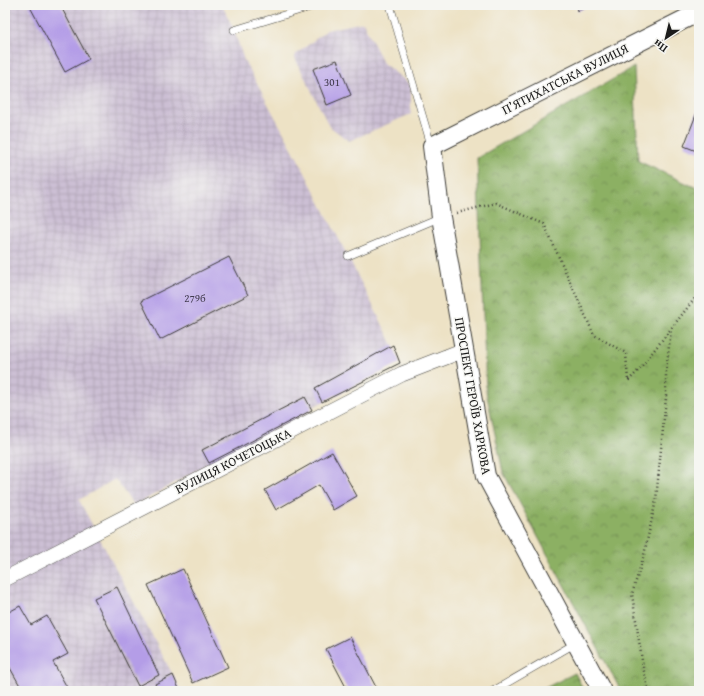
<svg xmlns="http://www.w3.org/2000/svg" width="704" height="696" font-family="'Gentium Book Plus',serif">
  <defs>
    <pattern id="industrial-grid" width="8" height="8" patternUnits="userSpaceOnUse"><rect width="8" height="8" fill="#ccbfd4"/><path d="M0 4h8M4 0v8" fill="none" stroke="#afa4b5"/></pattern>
    <pattern id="forest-crowns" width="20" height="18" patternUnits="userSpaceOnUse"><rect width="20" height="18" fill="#8cb064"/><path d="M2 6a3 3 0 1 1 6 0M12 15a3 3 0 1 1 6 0" fill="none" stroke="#728e52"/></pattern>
  </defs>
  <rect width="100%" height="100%" fill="#f6f6f2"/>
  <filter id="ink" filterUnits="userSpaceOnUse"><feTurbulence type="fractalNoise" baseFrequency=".025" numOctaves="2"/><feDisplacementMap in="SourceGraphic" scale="8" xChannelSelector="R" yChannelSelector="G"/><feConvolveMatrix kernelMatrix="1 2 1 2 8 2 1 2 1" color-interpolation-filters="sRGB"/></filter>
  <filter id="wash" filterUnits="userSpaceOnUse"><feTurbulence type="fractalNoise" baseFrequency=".012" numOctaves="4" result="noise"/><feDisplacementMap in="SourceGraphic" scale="16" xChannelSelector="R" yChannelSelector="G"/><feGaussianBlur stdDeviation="0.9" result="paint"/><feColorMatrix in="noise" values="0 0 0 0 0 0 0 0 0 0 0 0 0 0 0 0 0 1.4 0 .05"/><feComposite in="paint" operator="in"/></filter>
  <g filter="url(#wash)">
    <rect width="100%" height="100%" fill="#ede2c5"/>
    <path fill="url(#industrial-grid)" d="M 5,5 L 222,5 L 234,30 L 244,60 L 298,159 L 393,345 L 322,402 L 209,463 L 134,506 L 115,479 L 79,500 L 173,675 L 180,691 L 5,691 Z
      M 363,22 L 383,63 L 411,85 L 411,114 L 349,141 L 329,126 L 294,56 L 327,30 Z"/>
    <path fill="url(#forest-crowns)" stroke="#546640" d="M 634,67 L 638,161 L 699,189 L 699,691 L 621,691 L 503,472 L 486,391 L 477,158 Z
      M 575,673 L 584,691 L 539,691 Z"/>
    <g id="blocks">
      <path fill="#b49de7" d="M 29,5 L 60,5 L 89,59 L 65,72 Z
        M 577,5 L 590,5 L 578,11 Z
        M 337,60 L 351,95 L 327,105 L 313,69 Z
        M 699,107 L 699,152 L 684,146 Z
        M 229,257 L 248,295 L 160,340 L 141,301 Z
        M 393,345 L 400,363 L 322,402 L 315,388 Z
        M 305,397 L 312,410 L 209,463 L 202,450 Z
        M 332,452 L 357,496 L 333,510 L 319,485 L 276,510 L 265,490 Z
        M 183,569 L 228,667 L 193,683 L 148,585 Z
        M 117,587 L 159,675 L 138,686 L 94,598 Z
        M 20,606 L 31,625 L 47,616 L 68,654 L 53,662 L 69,691 L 23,691 L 5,659 L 5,614 Z
        M 350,637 L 378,691 L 348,691 L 326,649 Z
        M 173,675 L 180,691 L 158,691 L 155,684 Z"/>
    </g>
  </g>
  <g filter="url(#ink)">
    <use href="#blocks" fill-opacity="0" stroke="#3b3a35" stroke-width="1"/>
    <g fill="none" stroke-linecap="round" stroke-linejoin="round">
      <defs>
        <path id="service" d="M 390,5 L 431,145
          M 234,30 L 317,5
          M 348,256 L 441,217
          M 493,691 L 576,643"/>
        <path id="minor" d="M 5,579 L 402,374 L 464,350"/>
        <path id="tertiary" d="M 602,691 L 486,476 L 441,217 L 432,146 L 699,12"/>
      </defs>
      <use href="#service" stroke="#3b3a35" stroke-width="8"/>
      <use href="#minor" stroke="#3b3a35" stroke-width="16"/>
      <use href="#tertiary" stroke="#3b3a35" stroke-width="20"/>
      <path stroke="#3b3a35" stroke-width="2.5" stroke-dasharray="1 3" stroke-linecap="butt" d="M 457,213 L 496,203 L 544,224 L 594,335 L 626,353 L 628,381 L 637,372 L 699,293
        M 647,691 L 648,688 L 643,667 L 632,594 L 644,555 L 656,500 L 666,398 L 666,371 L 671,330"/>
      <use href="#service" stroke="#fff" stroke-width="7"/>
      <use href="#minor" stroke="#fff" stroke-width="15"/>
      <use href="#tertiary" stroke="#fff" stroke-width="18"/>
    </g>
  </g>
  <g text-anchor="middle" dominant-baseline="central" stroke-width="3" stroke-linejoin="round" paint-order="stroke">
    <g font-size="11" fill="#423c4f">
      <text x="332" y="82">301</text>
      <text x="195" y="298">279б</text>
    </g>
    <g font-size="13" fill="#1c1c1c" stroke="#f6f6f2">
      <text transform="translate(565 79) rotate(-27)">П’ЯТИХАТСЬКА ВУЛИЦЯ</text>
      <text transform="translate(473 396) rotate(80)">ПРОСПЕКТ ГЕРОЇВ ХАРКОВА</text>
      <text transform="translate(233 461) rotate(-27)">ВУЛИЦЯ КОЧЕТОЦЬКА</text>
    </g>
  </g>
  <rect width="704" height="696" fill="none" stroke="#f6f6f2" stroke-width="20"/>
  <g transform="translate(666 38) rotate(215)" stroke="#f6f6f2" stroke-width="3" paint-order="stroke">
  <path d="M0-3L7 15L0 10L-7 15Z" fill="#1c1c1c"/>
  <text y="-6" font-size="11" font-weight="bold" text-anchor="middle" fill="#1c1c1c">Пн</text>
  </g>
</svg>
